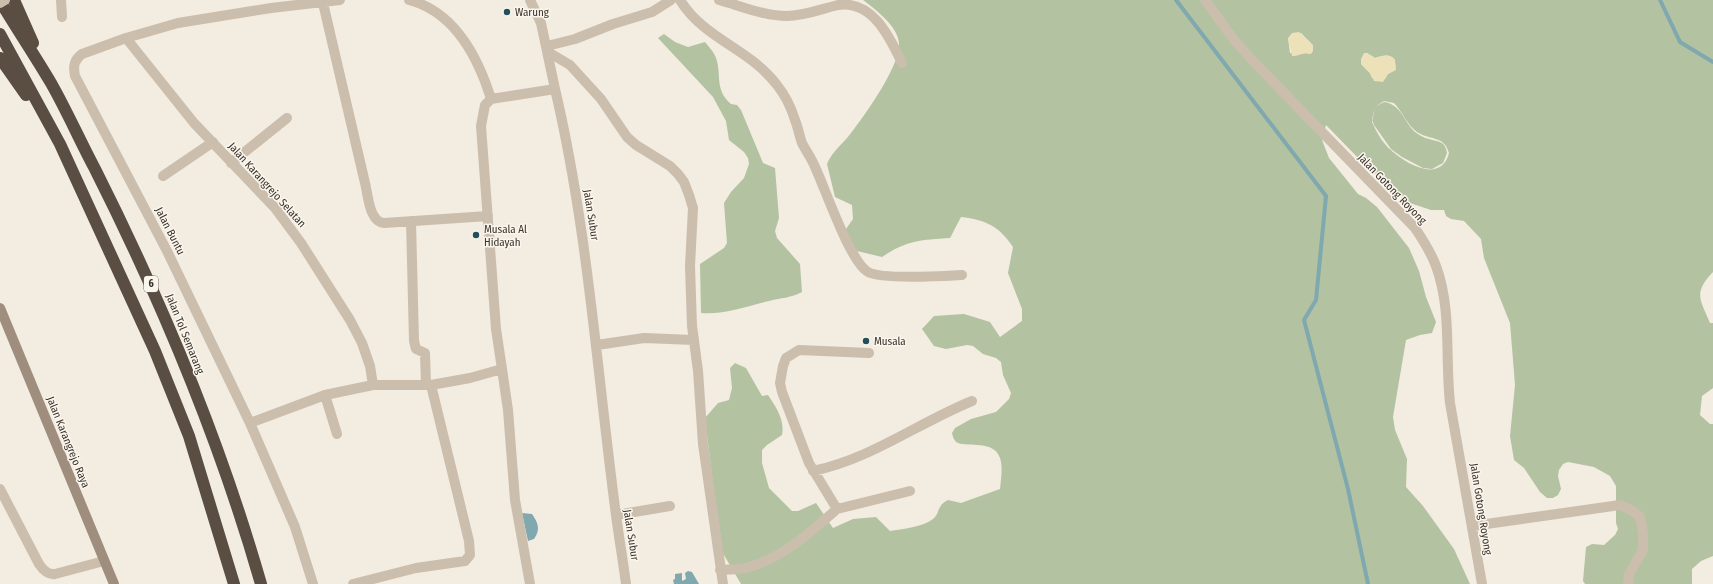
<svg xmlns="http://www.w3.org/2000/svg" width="1713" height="584" font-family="'Fira Sans Condensed',sans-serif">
  <rect width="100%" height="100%" fill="#f3ece1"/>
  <path fill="#b3c2a1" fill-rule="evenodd" d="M 863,0 L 1713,0 L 1713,272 C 1693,293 1700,299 1710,323 L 1713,323 L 1713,388 L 1702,396 L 1700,415 L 1710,424 L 1713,424 L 1713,556 L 1701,561 L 1692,569 L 1692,584 L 1585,584 L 1583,581 L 1586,547 L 1592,544 L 1604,545 L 1615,535 L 1618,529 L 1616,523 L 1616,486 L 1610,476 L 1594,467 L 1568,462 L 1563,464 L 1559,470 L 1558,476 L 1561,489 L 1558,495 L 1553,498 L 1547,498 L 1540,492 L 1524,468 L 1514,460 L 1510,436 L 1515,385 L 1510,323 L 1484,258 L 1481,239 L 1464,221 L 1451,219 L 1446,216 L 1444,210 L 1431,210 L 1407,202 L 1361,161 L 1326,125 L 1322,140 L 1329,158 L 1358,194 L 1366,198 L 1377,207 L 1409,248 L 1419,271 L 1426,297 L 1436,322 L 1432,333 L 1420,335 L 1406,340 L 1393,417 L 1395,430 L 1407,459 L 1406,487 L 1423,506 L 1454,549 L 1470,584 L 741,584 L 721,550 L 705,418 L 718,403 L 729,400 L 732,388 L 730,368 L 735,363 L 746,368 L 762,396 L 768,395 C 776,407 785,420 782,435 L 767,445 L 762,450 L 762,463 L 769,488 L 792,511 L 798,511 L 816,503 L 833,528 L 853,519 L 876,517 L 890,531 C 902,529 923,527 933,519 C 940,514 936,506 948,500 L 961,503 L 1000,489 C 1001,479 1003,467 1000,458 C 994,440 969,447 958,443 C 954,441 953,437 952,433 L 955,428 L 971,419 L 996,412 L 1009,399 L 1011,393 L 1003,375 L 1001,362 L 996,358 L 983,354 L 973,346 L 967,345 L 946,349 L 934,346 L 922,329 L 934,316 L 964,314 L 990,322 L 1000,337 L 1022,321 L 1022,309 L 1008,273 L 1013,247 C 999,226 986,220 961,217 L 950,238 C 921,240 907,240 882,257 L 857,251 L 848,242 L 846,229 L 853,219 L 852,205 L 835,197 L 827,164 C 833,150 843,144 851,133 C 865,115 900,66 899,44 C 899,27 875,9 863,0 ZM 1301,33 L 1311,43 L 1305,53 L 1290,53 L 1288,38 ZM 1367,53 L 1375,58 C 1383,56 1389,53 1395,60 L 1393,71 L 1388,74 L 1385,79 L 1372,78 L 1370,73 L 1361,64 ZM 1384,101 L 1394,103 C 1402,111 1407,125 1417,132 C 1431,141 1444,135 1449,153 C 1441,184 1406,164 1391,150 C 1383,144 1376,131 1372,122 L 1375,107 Z
    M 664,34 L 675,42 L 688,47 L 705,42 C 709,47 714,52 716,58 C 722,75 714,89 731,104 L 737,105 L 741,110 L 763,163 L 775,168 L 779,218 L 775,231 L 777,238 L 800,264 L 802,292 C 788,299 783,297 769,301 C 747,306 724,315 701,313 L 700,264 L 724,248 L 727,243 L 724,203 L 731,192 L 744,178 L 749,164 L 748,158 L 744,152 L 729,140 L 726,121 L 713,97 L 658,38 Z
    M 1384,102 C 1401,104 1404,122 1415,132 C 1419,135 1424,138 1429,139 C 1439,142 1445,141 1447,153 L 1443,163 L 1432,169 L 1423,168 L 1402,157 L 1391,149 L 1374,125 L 1372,119 L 1375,107 Z"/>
  <path fill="#ece1b9" d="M 1299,32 L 1313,45 L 1313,51 L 1311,54 C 1302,52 1300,56 1292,56 L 1288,38 L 1292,33 Z
    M 1364,53 L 1367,53 L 1375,58 C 1388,54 1396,53 1396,70 L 1388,74 L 1383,82 L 1374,81 L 1370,73 L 1361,64 L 1361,59 Z"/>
  <path fill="#80a8af" d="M 522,513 L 532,514 C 538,523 541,529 534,539 L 528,541 Z
    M 688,571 L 692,572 L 699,584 L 674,584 L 673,580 L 675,579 L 675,574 L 682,573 L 682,581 L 686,579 L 685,573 Z"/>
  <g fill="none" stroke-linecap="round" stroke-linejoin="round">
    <path stroke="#80a8af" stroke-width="4" d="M 1176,0 L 1326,196 L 1316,300 L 1304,320 L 1348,489 L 1368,584
      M 1660,0 L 1680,42 L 1713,62"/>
    <path stroke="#cbbead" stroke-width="10" d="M 61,0 L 62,17
      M 680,0 C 705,40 749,48 777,85 C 785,95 791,107 795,120 C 798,127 799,135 802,143 C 806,151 812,159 815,167 C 825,188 850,262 868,272 C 882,280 943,276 962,275
      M 719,0 C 741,6 764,16 787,16 C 804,16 821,9 838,5 C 873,0 890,38 902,63
      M 1205,0 L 1235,41 L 1255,63 L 1415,228 C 1423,240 1431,252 1436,266 C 1452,309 1445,358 1450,403 L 1482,584
      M 323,3 L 365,183 C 368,194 369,222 384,223 L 488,216
      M 126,38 L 178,23 L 271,8 L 340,0
      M 547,46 L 575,39 L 613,24 L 652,12 L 671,0
      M 548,52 L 570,65 L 601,99 L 627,137 L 636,145 L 670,166 L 678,174 L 684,182 L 689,195 L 693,208 L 690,266 L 692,326 L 698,371 L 703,444 L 723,584
      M 555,89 C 588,229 597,373 616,515 C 619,538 623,561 626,584
      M 491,99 L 555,89 L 541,23 L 530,0
      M 231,163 L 287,118
      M 163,176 L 213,142
      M 411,221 L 414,341 L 416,349 L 425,353 L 426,385
      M 597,345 L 644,338 L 694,340
      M 502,369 L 508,410 L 515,500 L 530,584
      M 325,395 L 337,434
      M 250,423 L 325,395 L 373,385 L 431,385 L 470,378 L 502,369 L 496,329 L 481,126 L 485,105 L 491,99 C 478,57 455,12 409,0
      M 813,471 C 871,459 918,423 972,401
      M 0,489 L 39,564 C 43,570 48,575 55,574 L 104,561
      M 837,509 L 910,491
      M 616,515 L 670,506
      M 1472,526 L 1620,505 L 1633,511 L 1640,517 L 1643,533 L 1643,550 L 1629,574 L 1628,584
      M 720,570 C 729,569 737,570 745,568 C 779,561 812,531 837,509 L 809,463 L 782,392 L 780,383 L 783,366 L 786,358 L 799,350 L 869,353
      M 313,584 L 295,527 L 250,423 L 167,251 L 75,76 C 73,66 74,60 82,54 L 126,38 L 194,123 L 275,208 L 301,243 L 350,320 L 362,343 L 370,366 L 373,385
      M 353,584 L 416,568 L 465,561 L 470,555 L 469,541 L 431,385"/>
    <path stroke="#9f8e7e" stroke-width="10" d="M 0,308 L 114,584"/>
    <path stroke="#5a4d42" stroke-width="12" d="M 14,0 L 33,43
      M 0,1 C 17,29 35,56 51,83 C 67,111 80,141 95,169 C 162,302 220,441 261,584
      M 0,34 L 60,144 L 155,351 L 189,436 L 234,584
      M 0,58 L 26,95"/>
    <path stroke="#cbbead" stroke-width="10" d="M 0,3 L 5,0"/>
  </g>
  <g fill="#21505a" stroke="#faf6ed" stroke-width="1.5">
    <circle cx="507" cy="12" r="4"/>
    <circle cx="476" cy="235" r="4"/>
    <circle cx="866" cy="341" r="4"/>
  </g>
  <g text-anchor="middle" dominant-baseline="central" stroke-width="3" stroke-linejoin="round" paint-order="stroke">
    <rect fill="#faf6ed" stroke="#746c65" stroke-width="1" x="144" y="276" width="14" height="16" rx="3"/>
    <g font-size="10" font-weight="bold" fill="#3a312b">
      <text x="151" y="284">6</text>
    </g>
    <g font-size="11" fill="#3a312b" stroke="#faf6ed" text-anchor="start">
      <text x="515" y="12">Warung</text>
      <text x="484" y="229">Musala Al<tspan x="484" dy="13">Hidayah</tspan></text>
      <text x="874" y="341">Musala</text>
    </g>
    <g font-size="11" fill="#3a312b" stroke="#faf6ed">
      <text transform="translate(267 185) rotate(48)">Jalan Karangrejo Selatan</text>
      <text transform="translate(1392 189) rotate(46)">Jalan Gotong Royong</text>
      <text transform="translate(591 215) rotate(81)">Jalan Subur</text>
      <text transform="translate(170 231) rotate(63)">Jalan Buntu</text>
      <text transform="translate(185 334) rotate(68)">Jalan Tol Semarang</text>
      <text transform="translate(68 442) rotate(68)">Jalan Karangrejo Raya</text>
      <text transform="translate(1481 509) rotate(81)">Jalan Gotong Royong</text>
      <text transform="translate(631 535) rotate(81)">Jalan Subur</text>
    </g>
  </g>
</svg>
